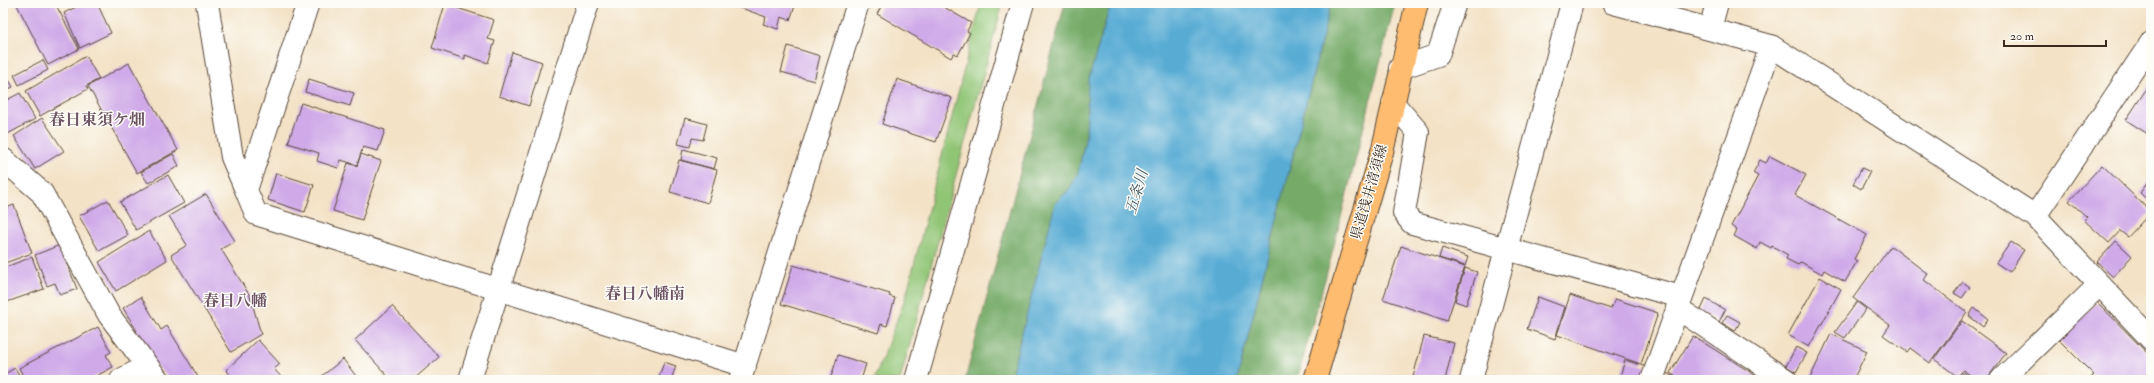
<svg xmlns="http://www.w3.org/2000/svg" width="2154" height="383" font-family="'IM FELL Double Pica','Noto Serif JP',serif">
  <rect width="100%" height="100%" fill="#fdfcf7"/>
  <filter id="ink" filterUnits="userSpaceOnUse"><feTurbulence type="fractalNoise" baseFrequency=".025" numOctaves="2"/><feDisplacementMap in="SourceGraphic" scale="8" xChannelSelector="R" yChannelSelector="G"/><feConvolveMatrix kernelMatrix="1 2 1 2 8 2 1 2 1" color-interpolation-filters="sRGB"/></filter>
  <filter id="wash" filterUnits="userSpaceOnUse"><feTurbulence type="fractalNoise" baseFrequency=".012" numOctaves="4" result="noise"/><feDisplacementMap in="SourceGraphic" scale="16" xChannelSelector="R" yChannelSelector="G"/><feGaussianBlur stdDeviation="0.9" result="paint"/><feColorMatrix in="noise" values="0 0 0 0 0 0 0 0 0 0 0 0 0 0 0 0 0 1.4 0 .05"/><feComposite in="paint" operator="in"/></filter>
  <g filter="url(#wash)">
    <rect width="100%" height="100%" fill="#f3e2c6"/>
    <path fill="#91c576" stroke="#66784a" d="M 981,3 L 1003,3 L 900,380 L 874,380 L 906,296 Z"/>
    <path fill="#74aa67" stroke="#586a42" d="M 1065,3 L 1111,3 L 1088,82 L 1086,136 L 1078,173 L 1071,187 L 1055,204 L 1010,380 L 965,380 Z
      M 1331,3 L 1395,3 L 1329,265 L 1297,380 L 1237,380 Z"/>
    <path fill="#58acd4" stroke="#4a6b79" d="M 1111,3 L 1331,3 L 1237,380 L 1010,380 L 1055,204 L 1071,187 L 1078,173 L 1086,136 L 1088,82 Z"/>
    <g id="blocks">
      <path fill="#cfa9e8" d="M 16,3 L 55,3 L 79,49 L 48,65 Z
        M 84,3 L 97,3 L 111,33 L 80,48 L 64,13 Z
        M 727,3 L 796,3 L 790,20 L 781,17 L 778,29 L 763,24 L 766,17 Z
        M 883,3 L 937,3 L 971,23 L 967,31 L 970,33 L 958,55 L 954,53 L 951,58 L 877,14 Z
        M 445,4 L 494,20 L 488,39 L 495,41 L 488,63 L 465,55 L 465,59 L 432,48 Z
        M 788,46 L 820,56 L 814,81 L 781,72 Z
        M 512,52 L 542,62 L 529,106 L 499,96 Z
        M 86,56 L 99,79 L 86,86 L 88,89 L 40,116 L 26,91 Z
        M 43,60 L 48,70 L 19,85 L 14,75 Z
        M 129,63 L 178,150 L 137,173 L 88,86 Z
        M 309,79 L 354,93 L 350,106 L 305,92 Z
        M 897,79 L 952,98 L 936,142 L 882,124 Z
        M 9,80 L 13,87 L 3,92 L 3,83 Z
        M 2151,82 L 2151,136 L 2126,120 Z
        M 20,93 L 35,119 L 6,135 L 3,131 L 3,102 Z
        M 301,103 L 385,130 L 378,151 L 363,147 L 357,165 L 341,160 L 338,168 L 317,161 L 319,153 L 288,143 Z
        M 42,118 L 64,151 L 35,169 L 14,136 Z
        M 685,118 L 707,124 L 703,140 L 692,138 L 690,147 L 678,144 Z
        M 683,149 L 717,158 L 714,169 L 681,160 Z
        M 173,154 L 179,166 L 148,183 L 141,172 Z
        M 361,154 L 381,161 L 362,220 L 333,211 L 348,163 L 357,166 Z
        M 1770,156 L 1806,175 L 1795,195 L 1867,235 L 1854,259 L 1857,261 L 1845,282 L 1824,270 L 1822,274 L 1801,262 L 1798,265 L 1786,259 L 1788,255 L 1772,246 L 1771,248 L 1760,242 L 1757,249 L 1734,236 L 1737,230 L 1731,226 L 1758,176 L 1753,173 L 1760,160 L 1766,163 Z
        M 679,160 L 717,170 L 708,203 L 670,192 Z
        M 2102,165 L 2151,212 L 2128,237 L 2120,231 L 2109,243 L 2084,220 L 2087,217 L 2069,201 Z
        M 1862,168 L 1870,172 L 1861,189 L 1853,184 Z
        M 276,173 L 314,185 L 305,212 L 268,200 Z
        M 168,175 L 184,203 L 136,230 L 120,202 Z
        M 2151,178 L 2151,203 L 2140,193 Z
        M 206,194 L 235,241 L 221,249 L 250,296 L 261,334 L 231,352 L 171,255 L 187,245 L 169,216 Z
        M 108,200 L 128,235 L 99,251 L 79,216 Z
        M 14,205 L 32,253 L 5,263 L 3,257 L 3,209 Z
        M 149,231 L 167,260 L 116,291 L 99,262 Z
        M 2116,241 L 2132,256 L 2113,277 L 2097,262 Z
        M 2011,242 L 2024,250 L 2010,272 L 1996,263 Z
        M 60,245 L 77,289 L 60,295 L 55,283 L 47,286 L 35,255 Z
        M 1401,246 L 1465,267 L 1447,321 L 1383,299 Z
        M 1891,246 L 1928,274 L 1924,280 L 1967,312 L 1930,363 L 1910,348 L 1907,352 L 1883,335 L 1890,325 L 1853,298 Z
        M 1442,248 L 1468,257 L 1465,266 L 1439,258 Z
        M 32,257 L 44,289 L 7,302 L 3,293 L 3,268 Z
        M 793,265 L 890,294 L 889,296 L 895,298 L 887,326 L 881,324 L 878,333 L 781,304 Z
        M 1465,268 L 1477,272 L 1466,305 L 1455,301 Z
        M 1820,277 L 1841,289 L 1809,347 L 1788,335 Z
        M 1963,282 L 1970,287 L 1962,298 L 1954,293 Z
        M 1570,295 L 1611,309 L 1615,299 L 1658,313 L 1641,364 L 1557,335 Z
        M 141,297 L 161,330 L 167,326 L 200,380 L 171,380 L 149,358 L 134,333 L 137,331 L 123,308 Z
        M 1538,297 L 1565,307 L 1555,339 L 1527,329 Z
        M 1706,299 L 1725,310 L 1719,322 L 1700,312 Z
        M 1857,302 L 1866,309 L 1845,338 L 1835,332 Z
        M 2097,302 L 2151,357 L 2150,380 L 2088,380 L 2094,375 L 2059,340 Z
        M 392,306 L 439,357 L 413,380 L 391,380 L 355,340 Z
        M 1974,308 L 1988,319 L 1983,327 L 1969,316 Z
        M 1727,315 L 1740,322 L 1735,331 L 1722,323 Z
        M 1962,321 L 2006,353 L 1986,380 L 1977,380 L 1963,370 L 1958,377 L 1934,359 Z
        M 98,327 L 111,352 L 106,355 L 113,367 L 89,380 L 25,380 L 19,368 Z
        M 1831,334 L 1867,351 L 1853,380 L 1809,380 Z
        M 1424,336 L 1454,343 L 1445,380 L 1425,380 L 1413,377 Z
        M 1693,336 L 1763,380 L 1663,380 L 1666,373 L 1681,380 L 1670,373 Z
        M 258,340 L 280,364 L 274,369 L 284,380 L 231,380 L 233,378 L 226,370 Z
        M 1796,347 L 1807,353 L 1796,372 L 1786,366 Z
        M 838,355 L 866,364 L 861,380 L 842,380 L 831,377 Z
        M 343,359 L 359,380 L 317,380 Z
        M 1625,360 L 1650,368 L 1646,380 L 1619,380 Z
        M 664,362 L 676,366 L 671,380 L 658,380 Z
        M 15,368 L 22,380 L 3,380 L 3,375 Z
        M 1964,372 L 1971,380 L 1956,380 Z"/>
    </g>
  </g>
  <g filter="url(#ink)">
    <use href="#blocks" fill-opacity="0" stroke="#574637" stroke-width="1"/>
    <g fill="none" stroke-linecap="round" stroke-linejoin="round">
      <defs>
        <path id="minor" d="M 207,3 L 232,157 L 246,190
          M 308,3 L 246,190 L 256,214 L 745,366
          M 1613,3 L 1771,46 L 2035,216 L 2151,339
          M 1710,29 L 1717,3
          M 1400,68 L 1438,55 L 1455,3
          M 1393,103 L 1418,132 L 1404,213 L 1412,223 L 1681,297
          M 3,159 L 42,193 L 109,315 L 158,380
          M 2035,216 L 2151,43
          M 1677,308 L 1786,380
          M 121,380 L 147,366
          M 470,380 L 588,3
          M 740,380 L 858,3
          M 916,380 L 1023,3
          M 1471,380 L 1572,3
          M 1652,380 L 1771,46
          M 2001,380 L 2099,285"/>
        <path id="major" d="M 1315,380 L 1382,152 L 1417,3"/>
      </defs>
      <use href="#minor" stroke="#574637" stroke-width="24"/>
      <use href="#major" stroke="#574637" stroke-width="24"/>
      <use href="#minor" stroke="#fff" stroke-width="22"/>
      <use href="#major" stroke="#fdbc6f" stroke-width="22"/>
    </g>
  </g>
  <g text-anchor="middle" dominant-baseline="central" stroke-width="3" stroke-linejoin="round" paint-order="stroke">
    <g font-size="14" fill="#3b2a1e" stroke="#fdfcf7">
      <text transform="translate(1369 192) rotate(-74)">県道浅井清須線</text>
    </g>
    <g font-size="15" font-style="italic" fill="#475e67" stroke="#fdfcf7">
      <text transform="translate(1137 192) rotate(-74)">五条川</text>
    </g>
    <g font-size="16" font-weight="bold" fill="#6f5665" stroke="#fdfcf7">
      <text x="97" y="120">春日東須ケ畑</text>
      <text x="645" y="294">春日八幡南</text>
      <text x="235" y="301">春日八幡</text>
    </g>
  </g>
  <rect width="2154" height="383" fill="none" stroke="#fdfcf7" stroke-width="16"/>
  <path d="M2004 40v6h102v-6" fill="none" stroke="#3b2a1e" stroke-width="2"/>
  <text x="2010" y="40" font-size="12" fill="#3b2a1e" stroke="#fdfcf7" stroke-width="3" paint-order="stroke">20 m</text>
</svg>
